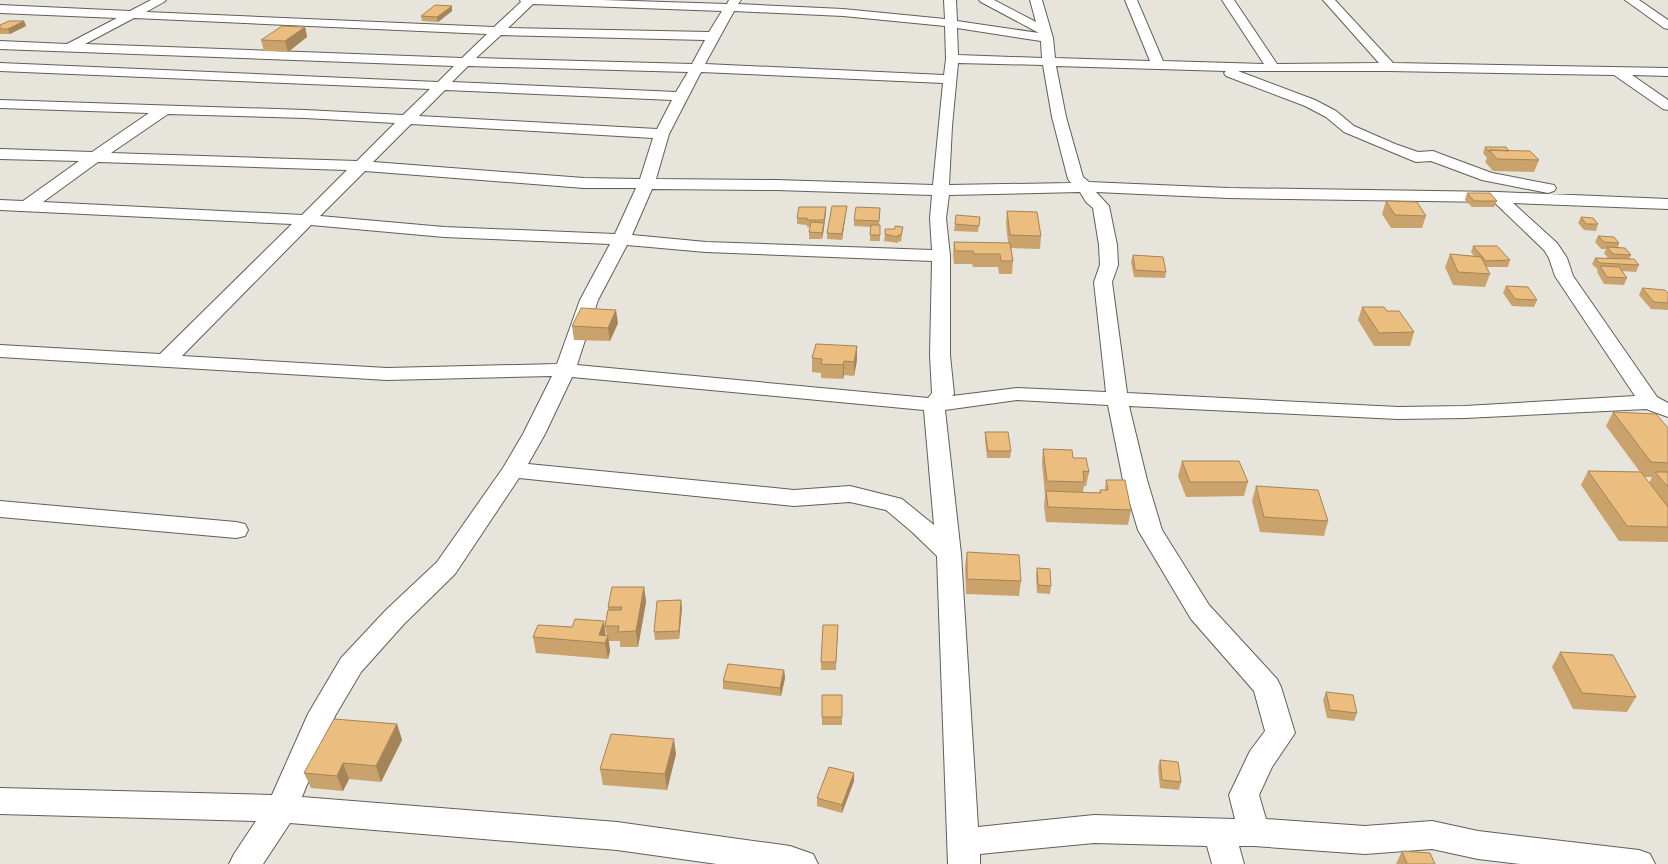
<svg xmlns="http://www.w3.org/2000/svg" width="1668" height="864" font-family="'Space Grotesk',sans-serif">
  <rect width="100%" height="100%" fill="#e6e4db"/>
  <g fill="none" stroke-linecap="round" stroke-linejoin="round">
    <defs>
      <path id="minor" d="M 151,0 L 166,0 L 164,2 L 146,12 L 494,27 L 521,2 L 520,0 L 602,0 L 727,4 L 729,0 L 741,0 L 738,4 L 843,9 L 945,19 L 944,0 L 956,0 L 957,21 L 1039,33 L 981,2 L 979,0 L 994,0 L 1036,22 L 1030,0 L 1042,0 L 1053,38 L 1055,58 L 1150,61 L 1125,0 L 1137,0 L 1163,61 L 1264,64 L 1222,0 L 1234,0 L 1277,64 L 1379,63 L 1323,0 L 1335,0 L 1393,63 L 1668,68 L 1668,76 L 1632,75 L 1668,100 L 1668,110 L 1663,109 L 1614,75 L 1389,71 L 1238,71 L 1315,100 L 1336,111 L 1354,126 L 1395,144 L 1418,152 L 1433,151 L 1438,153 L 1492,173 L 1554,185 L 1556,188 L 1554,191 L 1548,193 L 1482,180 L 1431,161 L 1416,162 L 1411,160 L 1344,132 L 1326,117 L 1305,106 L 1226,76 L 1224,73 L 1226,71 L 1056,66 L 1066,117 L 1083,177 L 1089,182 L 1228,188 L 1498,192 L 1668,199 L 1668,209 L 1513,203 L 1557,243 L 1567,258 L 1573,276 L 1657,397 L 1668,403 L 1668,417 L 1646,409 L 1465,418 L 1398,419 L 1129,406 L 1147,480 L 1162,530 L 1209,605 L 1277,679 L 1281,687 L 1295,733 L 1272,767 L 1259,795 L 1266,819 L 1365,826 L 1432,821 L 1478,831 L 1639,850 L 1650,854 L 1655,864 L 1520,864 L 1478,859 L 1432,849 L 1365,854 L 1254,846 L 1239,846 L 1244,864 L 1212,864 L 1207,846 L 1094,843 L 980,854 L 980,864 L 948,864 L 937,556 L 911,531 L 886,510 L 850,502 L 794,506 L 519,478 L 455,574 L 404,624 L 361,672 L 335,716 L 302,797 L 617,822 L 790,846 L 813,854 L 818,864 L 717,864 L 617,850 L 290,823 L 263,864 L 229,864 L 234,854 L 256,821 L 0,814 L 0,788 L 272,795 L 308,714 L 341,658 L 386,610 L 437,562 L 503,468 L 523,434 L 552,376 L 387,380 L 0,357 L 0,345 L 160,354 L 292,224 L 0,210 L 0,200 L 23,201 L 79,161 L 0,159 L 0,149 L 92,152 L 149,113 L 0,108 L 0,100 L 305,110 L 403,115 L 430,89 L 0,71 L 0,63 L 438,82 L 454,66 L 0,49 L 0,41 L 67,44 L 117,18 L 0,13 L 0,5 L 130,11 ZM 533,4 L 722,11 L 709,32 L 508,28 ZM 734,11 L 843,16 L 945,26 L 946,59 L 944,75 L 705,64 ZM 134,18 L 487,34 L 462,58 L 85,44 ZM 957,28 L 1041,41 L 1042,58 L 958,55 ZM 501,35 L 705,40 L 692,64 L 476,58 ZM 958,63 L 1043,65 L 1052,117 L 1068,179 L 1071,183 L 949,185 L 952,126 ZM 468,66 L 688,72 L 676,92 L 452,82 ZM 701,72 L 943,83 L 933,185 L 776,180 L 656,179 L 669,134 ZM 445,90 L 672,100 L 657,129 L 419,116 ZM 168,114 L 305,118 L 395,123 L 357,161 L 111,153 ZM 411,124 L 653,138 L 640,179 L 584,178 L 373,162 ZM 98,162 L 347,170 L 302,215 L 43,202 ZM 365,171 L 584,188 L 636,188 L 615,234 L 444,227 L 320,216 ZM 652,189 L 776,190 L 932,195 L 930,218 L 932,250 L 706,242 L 632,235 ZM 1080,192 L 1086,202 L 1093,208 L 1099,245 L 1100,265 L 1094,282 L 1106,392 L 1017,388 L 952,396 L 954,394 L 950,355 L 950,256 L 946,218 L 949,195 ZM 1096,192 L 1228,198 L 1494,202 L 1544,250 L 1549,258 L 1555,276 L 1635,396 L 1465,406 L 1398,407 L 1127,393 L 1112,282 L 1118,265 L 1117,245 L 1109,206 ZM 311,225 L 444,237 L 610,244 L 580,300 L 557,364 L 387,368 L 182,356 ZM 627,245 L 706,252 L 932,261 L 930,355 L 932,393 L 928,398 L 577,365 L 598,300 ZM 572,377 L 924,410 L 934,525 L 902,499 L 850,486 L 794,490 L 528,464 L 545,434 ZM 1017,400 L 1108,405 L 1123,480 L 1138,530 L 1191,619 L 1254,691 L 1265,731 L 1250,751 L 1229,795 L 1235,819 L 1094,815 L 978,827 L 961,554 L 945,410 Z
        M 1625,0 L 1639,0 L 1668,20 L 1668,29 L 1664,28 Z
        M 0,501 L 236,522 L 245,524 L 248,530 L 245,536 L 236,538 L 0,517 Z"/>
    </defs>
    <use href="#minor" stroke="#615f57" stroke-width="2"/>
    <use href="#minor" fill="#fff" fill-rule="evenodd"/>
  </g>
  <path fill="#caa36c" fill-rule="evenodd" d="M 452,6 L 452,11 L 438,22 L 422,21 L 421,16 Z
    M 24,21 L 26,26 L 10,34 L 0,34 L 0,25 Z
    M 305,27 L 307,37 L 288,52 L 264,51 L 261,40 Z
    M 1485,147 L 1509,151 L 1539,160 L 1534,172 L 1493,171 L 1485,162 L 1487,158 L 1483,153 Z
    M 1467,193 L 1497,201 L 1494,207 L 1472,207 L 1465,200 Z
    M 1386,201 L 1426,216 L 1422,228 L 1391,228 L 1382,214 Z
    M 826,207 L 824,227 L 822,239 L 809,239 L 809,232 L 810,227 L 807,227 L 807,225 L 797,224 L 797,218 Z
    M 1007,211 L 1041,236 L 1040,249 L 1011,248 L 1013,261 L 1012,274 L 999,274 L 998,267 L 973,267 L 972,264 L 954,264 L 953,255 L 954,242 L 1008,243 L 1006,224 Z
    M 846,212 L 842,240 L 827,239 L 827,233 Z
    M 880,214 L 879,225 L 880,225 L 880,241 L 870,241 L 871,227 L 854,226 L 854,220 Z
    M 980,217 L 978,232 L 954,231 L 955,224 Z
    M 1581,217 L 1598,224 L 1596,231 L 1584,230 L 1578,223 Z
    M 903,227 L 901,242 L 898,241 L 898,243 L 884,241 L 885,234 L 895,229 Z
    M 1598,236 L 1619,243 L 1618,247 L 1631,255 L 1629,259 L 1639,265 L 1636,272 L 1622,271 L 1627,278 L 1624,285 L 1604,284 L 1597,272 L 1598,270 L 1592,264 L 1595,258 L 1608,258 L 1604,253 L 1606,249 L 1601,249 L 1595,242 Z
    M 1473,246 L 1510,260 L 1508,267 L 1486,267 L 1490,274 L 1485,287 L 1453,285 L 1445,267 L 1450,254 L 1474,256 L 1471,252 Z
    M 1133,255 L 1166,272 L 1165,278 L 1134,277 L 1131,262 Z
    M 1506,286 L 1537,300 L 1534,307 L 1512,306 L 1503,293 Z
    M 1642,288 L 1668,293 L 1668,310 L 1651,309 L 1639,295 Z
    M 1362,307 L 1387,311 L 1414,332 L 1410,346 L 1374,346 L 1358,320 Z
    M 618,323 L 610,341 L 574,340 L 572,326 Z
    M 812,358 L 857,360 L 854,376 L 844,375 L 843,379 L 821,378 L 821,373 L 812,372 Z
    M 1613,412 L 1668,428 L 1668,542 L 1619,541 L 1581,485 L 1588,471 L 1640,472 L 1606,426 ZM 1645,477 L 1652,477 L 1649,483 Z
    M 985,432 L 1011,451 L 1010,458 L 987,458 L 985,439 Z
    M 1043,449 L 1073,458 L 1089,472 L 1086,486 L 1084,486 L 1083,492 L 1099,493 L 1100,490 L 1105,490 L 1106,480 L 1131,510 L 1128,525 L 1046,522 L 1044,506 L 1045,495 L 1042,463 Z
    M 1182,461 L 1248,482 L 1244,496 L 1186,497 L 1178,476 Z
    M 1256,486 L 1328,521 L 1324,536 L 1260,532 L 1252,501 Z
    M 967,552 L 1021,581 L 1019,596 L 966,594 L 965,567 Z
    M 1037,568 L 1051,586 L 1050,594 L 1037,593 L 1036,576 Z
    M 644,587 L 646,602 L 638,647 L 620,647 L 620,641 L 609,641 L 610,651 L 608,659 L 536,653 L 533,637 L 607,636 L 605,626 L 608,610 L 608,607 Z
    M 682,608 L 679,639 L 655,640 L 654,632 Z
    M 838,625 L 836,670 L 821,670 L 821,662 Z
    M 1560,652 L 1636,697 L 1627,712 L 1573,709 L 1552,667 Z
    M 784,670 L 785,678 L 781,696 L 723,689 L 723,681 Z
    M 1326,692 L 1357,713 L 1354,721 L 1327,718 L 1323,700 Z
    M 822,695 L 842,695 L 842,725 L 822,725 Z
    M 397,724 L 402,740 L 381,782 L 349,779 L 343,791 L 311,788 L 304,773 Z
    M 676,754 L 667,790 L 603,785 L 600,769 Z
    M 1160,760 L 1181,782 L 1179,790 L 1160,788 L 1158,767 Z
    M 854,781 L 842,813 L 817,806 L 817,798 Z
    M 1402,851 L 1435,864 L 1396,864 Z"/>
  <path fill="#a48458" d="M 452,6 L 452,11 L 438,22 L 437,17 Z
    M 24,21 L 26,26 L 10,34 L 8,29 Z
    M 305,27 L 307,37 L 288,52 L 285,41 Z
    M 847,206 L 846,212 L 842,240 L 842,234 Z
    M 826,207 L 826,213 L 824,227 L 824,220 Z
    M 824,223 L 824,229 L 822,239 L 822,233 Z
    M 616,310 L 618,323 L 610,341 L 608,328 Z
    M 857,346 L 857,360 L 854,376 L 854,362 Z
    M 844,361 L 844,375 L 843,379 L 843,365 Z
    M 644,587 L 646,602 L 638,647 L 636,631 Z
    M 681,600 L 682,608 L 679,639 L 679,631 Z
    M 604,621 L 606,637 L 599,635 Z
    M 608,636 L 610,651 L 608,659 L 605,643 Z
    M 784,670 L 785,678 L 781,696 L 780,688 Z
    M 397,724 L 402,740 L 381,782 L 376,766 Z
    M 674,739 L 676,754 L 667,790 L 665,774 Z
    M 343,763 L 349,779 L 343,791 L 337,776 Z
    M 854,773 L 854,781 L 842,813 L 842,805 Z"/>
  <path fill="#ebbd7e" stroke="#a48458" d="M 435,5 L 452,6 L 437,17 L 421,16 Z
    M 9,21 L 24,21 L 8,29 L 0,29 L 0,25 Z
    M 282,26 L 305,27 L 285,41 L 261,40 Z
    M 1485,147 L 1506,147 L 1509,151 L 1489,150 L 1489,152 Z
    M 1489,150 L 1530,151 L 1539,160 L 1497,159 Z
    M 1467,193 L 1490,193 L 1497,201 L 1474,201 Z
    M 1386,201 L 1417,202 L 1426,216 L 1395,215 Z
    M 832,206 L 847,206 L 842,234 L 827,233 Z
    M 799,207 L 826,207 L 824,220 L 807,220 L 807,218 L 797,218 Z
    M 856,207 L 880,208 L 879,221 L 854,220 Z
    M 1007,211 L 1037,212 L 1041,236 L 1010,235 Z
    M 956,215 L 980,217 L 979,226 L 955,224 Z
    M 1581,217 L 1593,218 L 1598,224 L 1586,224 Z
    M 811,222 L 824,223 L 822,233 L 809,232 Z
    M 871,225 L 880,225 L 880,235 L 870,235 Z
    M 895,226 L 903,227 L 901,235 L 898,235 L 898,237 L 885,234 L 885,229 L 895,229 Z
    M 1598,236 L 1614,237 L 1619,243 L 1604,242 Z
    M 954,242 L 1010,243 L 1013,261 L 1001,261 L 1000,254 L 974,254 L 973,251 L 955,251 Z
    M 1473,246 L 1497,246 L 1510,260 L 1486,261 Z
    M 1607,247 L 1625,248 L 1631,255 L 1613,254 Z
    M 1450,254 L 1481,257 L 1490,274 L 1458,272 Z
    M 1133,255 L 1163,257 L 1166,272 L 1135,270 Z
    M 1595,258 L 1634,259 L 1639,265 L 1600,263 Z
    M 1600,266 L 1619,267 L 1627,278 L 1607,277 Z
    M 1506,286 L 1528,287 L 1537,300 L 1515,299 Z
    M 1642,288 L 1665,290 L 1668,293 L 1668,303 L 1654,302 Z
    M 1362,307 L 1384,307 L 1387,311 L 1399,311 L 1414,332 L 1379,333 Z
    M 581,308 L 616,310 L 608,328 L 572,326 Z
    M 816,344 L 857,346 L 854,362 L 844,361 L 843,365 L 821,364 L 822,359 L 812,358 Z
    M 1613,412 L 1656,414 L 1668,428 L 1668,463 L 1651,462 Z
    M 985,432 L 1008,432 L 1011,451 L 988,451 Z
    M 1043,449 L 1072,450 L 1073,458 L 1086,458 L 1089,472 L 1083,471 L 1084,482 L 1047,481 Z
    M 1182,461 L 1239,461 L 1248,482 L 1190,482 Z
    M 1588,471 L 1641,472 L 1668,507 L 1668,527 L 1627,526 Z
    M 1655,472 L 1668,472 L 1668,487 Z
    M 1106,480 L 1125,480 L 1131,510 L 1048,507 L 1046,491 L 1101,493 L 1100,490 L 1108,490 Z
    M 1256,486 L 1318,490 L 1328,521 L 1264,517 Z
    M 967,552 L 1019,555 L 1021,581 L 967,579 Z
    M 1037,568 L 1050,569 L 1051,586 L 1038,585 Z
    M 612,587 L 644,587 L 636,631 L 618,632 L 619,626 L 605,626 L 608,610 L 621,610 L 622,607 L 608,607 Z
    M 681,600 L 679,631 L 654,632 L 657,601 Z
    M 575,619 L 604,621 L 599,635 L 608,636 L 605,643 L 533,637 L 538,625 L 572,627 Z
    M 823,625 L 838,625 L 836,662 L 821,662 Z
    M 1560,652 L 1613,655 L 1636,697 L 1582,693 Z
    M 728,664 L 784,670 L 780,688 L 723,681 Z
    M 1326,692 L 1353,695 L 1357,713 L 1330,710 Z
    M 822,695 L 842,695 L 842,717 L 822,717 Z
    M 334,719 L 397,724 L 376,766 L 343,763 L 337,776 L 304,773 Z
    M 611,734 L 674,739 L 665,774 L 600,769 Z
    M 1160,760 L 1178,762 L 1181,782 L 1162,780 Z
    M 829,767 L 854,773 L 842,805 L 817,798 Z
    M 1402,851 L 1430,853 L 1435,864 L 1407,864 Z"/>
</svg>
